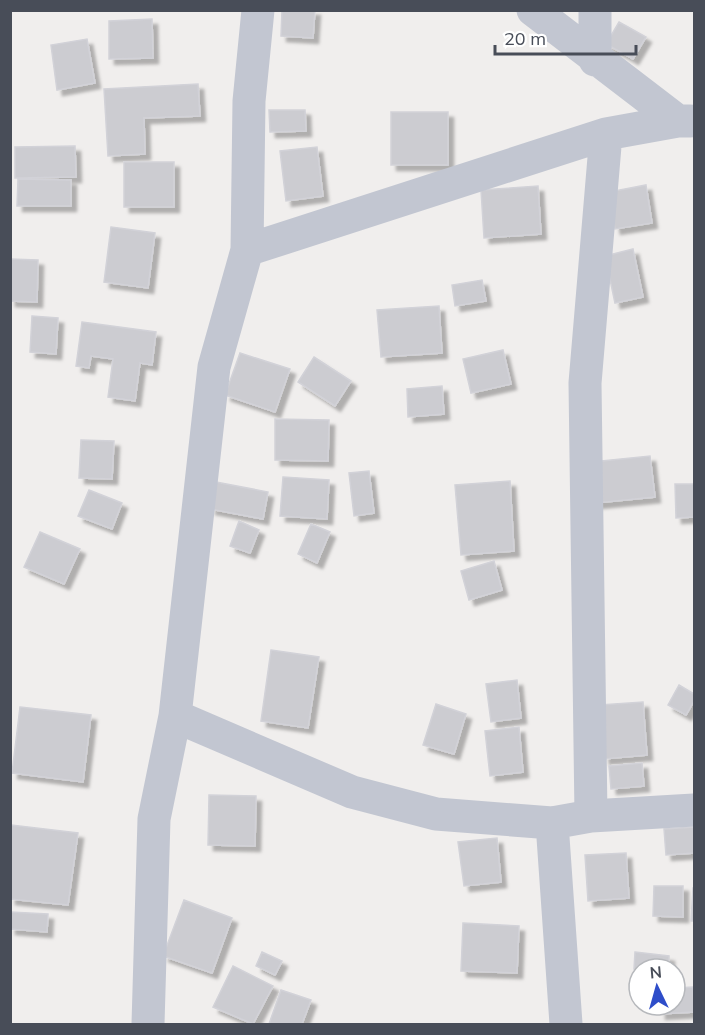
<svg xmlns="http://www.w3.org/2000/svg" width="705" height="1035" font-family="Mulish,sans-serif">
  <defs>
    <filter id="shadow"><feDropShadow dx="5.5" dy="5.5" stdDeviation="1.5" flood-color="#0004"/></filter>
  </defs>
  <rect width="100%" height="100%" fill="#f0eeed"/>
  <path fill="#ccccd1" stroke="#d2d2d8" stroke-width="1.5" filter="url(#shadow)" d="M 282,10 L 315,10 L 313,38 L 281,36 Z
    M 152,19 L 153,58 L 109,59 L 109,21 Z
    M 619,22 L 646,37 L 633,59 L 606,44 Z
    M 87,39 L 95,83 L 57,90 L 51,45 Z
    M 198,84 L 200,116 L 144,118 L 145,154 L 108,156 L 104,89 Z
    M 269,110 L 305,110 L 306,131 L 270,132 Z
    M 391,112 L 448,112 L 448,165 L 391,165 Z
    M 75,146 L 76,177 L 15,178 L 15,147 Z
    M 317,147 L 323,196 L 286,201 L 280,151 Z
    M 124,162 L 174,162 L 174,207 L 124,207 Z
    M 18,179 L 71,180 L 71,206 L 17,206 Z
    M 646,185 L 652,223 L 615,229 L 609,192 Z
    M 538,186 L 541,234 L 484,238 L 481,190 Z
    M 111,227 L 155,233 L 148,288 L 104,282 Z
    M 633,249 L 643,297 L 615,303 L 605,256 Z
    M 10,259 L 38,260 L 37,302 L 10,301 Z
    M 482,280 L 486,301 L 455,306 L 452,285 Z
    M 439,306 L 442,353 L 381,357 L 377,310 Z
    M 32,316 L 58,318 L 56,354 L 30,352 Z
    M 82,322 L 156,332 L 152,365 L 140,363 L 135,401 L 108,397 L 113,359 L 91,356 L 89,368 L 76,366 Z
    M 503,350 L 511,384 L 471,393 L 463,359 Z
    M 240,353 L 290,369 L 275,412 L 225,395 Z
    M 314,357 L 351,381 L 335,406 L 298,382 Z
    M 442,386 L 444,414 L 408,417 L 407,389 Z
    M 275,419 L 329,420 L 328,461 L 275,460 Z
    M 81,440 L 114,441 L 112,479 L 79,478 Z
    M 650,456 L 655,497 L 596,503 L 592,462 Z
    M 369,471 L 374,513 L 354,516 L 349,473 Z
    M 283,477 L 329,480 L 327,519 L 280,516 Z
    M 510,481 L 514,551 L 461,555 L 455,485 Z
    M 216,482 L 268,492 L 263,519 L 210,509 Z
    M 675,484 L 694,484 L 694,517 L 676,518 Z
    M 89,490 L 122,503 L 112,529 L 78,516 Z
    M 239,521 L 259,530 L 250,553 L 230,546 Z
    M 311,524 L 330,532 L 317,563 L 298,554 Z
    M 40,532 L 80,549 L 64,584 L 24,567 Z
    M 494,561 L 502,590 L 469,600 L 461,571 Z
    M 271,650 L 319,657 L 308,728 L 261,721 Z
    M 517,680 L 521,718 L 491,722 L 486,684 Z
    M 679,685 L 694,694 L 694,701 L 686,715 L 668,705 Z
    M 643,702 L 647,755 L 604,759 L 600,705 Z
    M 436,704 L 466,714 L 454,754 L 423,745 Z
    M 20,707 L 91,715 L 83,782 L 12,773 Z
    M 519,727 L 523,772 L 490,776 L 485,731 Z
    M 642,763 L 644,786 L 611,789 L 609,766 Z
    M 209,795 L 256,796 L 255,846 L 208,845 Z
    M 11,825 L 78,833 L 68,905 L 10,899 Z
    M 694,827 L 694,853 L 666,855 L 664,829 Z
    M 497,838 L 501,882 L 464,886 L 458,842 Z
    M 626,853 L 629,898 L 588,901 L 585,855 Z
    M 654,886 L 683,886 L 683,917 L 653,916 Z
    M 693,888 L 694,888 L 694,921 L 691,921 Z
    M 184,900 L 232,918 L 212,973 L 163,956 Z
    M 10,912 L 48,914 L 47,932 L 10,929 Z
    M 463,923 L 519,926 L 517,973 L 461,971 Z
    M 262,952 L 282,961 L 275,975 L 256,966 Z
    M 635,952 L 669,956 L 669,969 L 634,969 Z
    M 233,966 L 273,986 L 253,1024 L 213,1007 Z
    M 693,987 L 694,1012 L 660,1014 L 660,1005 L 675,1005 L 675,988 Z
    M 281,990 L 311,1000 L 302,1024 L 269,1024 Z"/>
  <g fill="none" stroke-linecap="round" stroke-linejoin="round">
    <path stroke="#c2c6d1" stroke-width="33" d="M 533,10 L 678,121 L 690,121
      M 595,10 L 595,60
      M 247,250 L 606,134 L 678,121
      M 175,716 L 352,792 L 436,814 L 552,823 L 591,816 L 694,810
      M 591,816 L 585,383 L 606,134
      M 552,823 L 566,1024
      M 148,1024 L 154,819 L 175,716 L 214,367 L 247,250 L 249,101 L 258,10"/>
  </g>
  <rect width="705" height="1035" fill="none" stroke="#484d58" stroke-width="24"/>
  <g transform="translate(657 987) rotate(355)"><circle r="28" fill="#ffffff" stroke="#b6b8bc" stroke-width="1.5"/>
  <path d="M0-4.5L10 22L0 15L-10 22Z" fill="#2e4dc9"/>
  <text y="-9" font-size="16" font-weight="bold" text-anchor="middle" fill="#484d58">N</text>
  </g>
  <path d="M495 45v9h141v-9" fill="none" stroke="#484d58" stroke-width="3"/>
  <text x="504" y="45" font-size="18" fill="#484d58" stroke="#ffffff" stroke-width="4.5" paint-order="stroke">20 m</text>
</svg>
